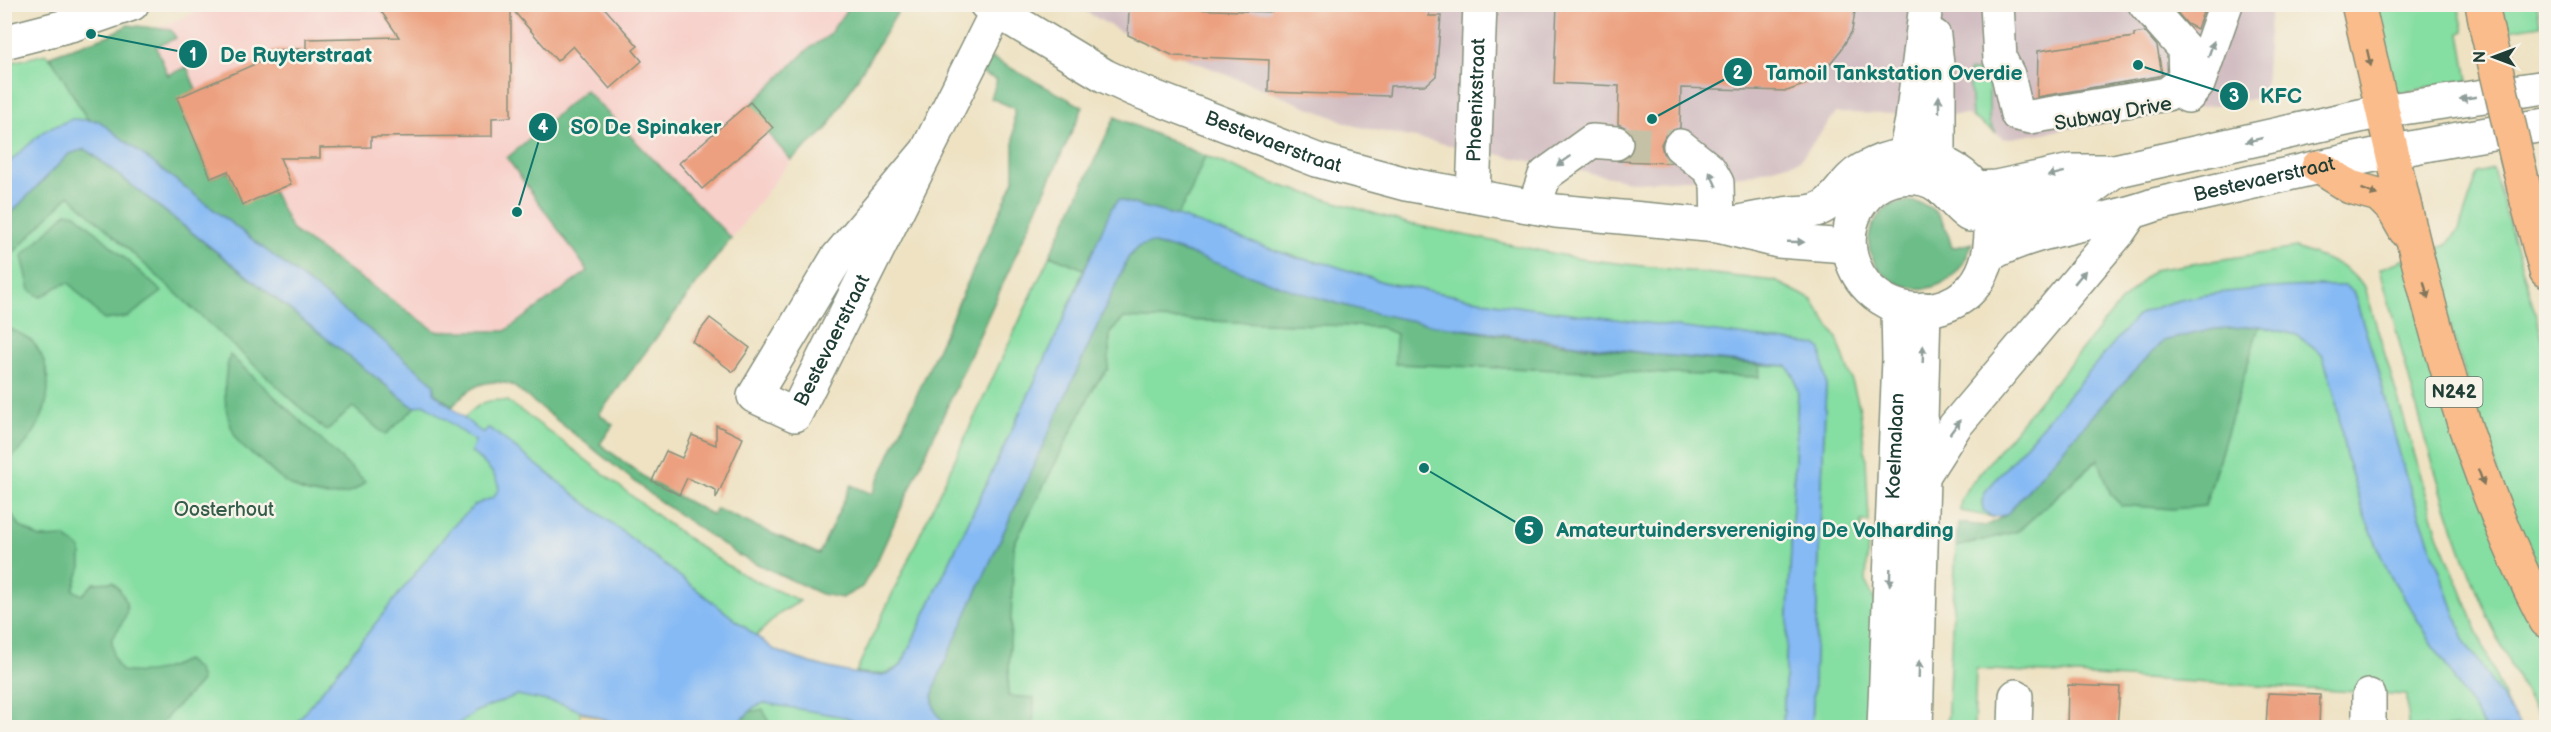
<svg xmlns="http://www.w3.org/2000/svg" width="2551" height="732" font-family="'Balsamiq Sans',sans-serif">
  <rect width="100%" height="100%" fill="#f7f3e8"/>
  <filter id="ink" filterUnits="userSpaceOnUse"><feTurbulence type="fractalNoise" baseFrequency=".0167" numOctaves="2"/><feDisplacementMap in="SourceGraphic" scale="12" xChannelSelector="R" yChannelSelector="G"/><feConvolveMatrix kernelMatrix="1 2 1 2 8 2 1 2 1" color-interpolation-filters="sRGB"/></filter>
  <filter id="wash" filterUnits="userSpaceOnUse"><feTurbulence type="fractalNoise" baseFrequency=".008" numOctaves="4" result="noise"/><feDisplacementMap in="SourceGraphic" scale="24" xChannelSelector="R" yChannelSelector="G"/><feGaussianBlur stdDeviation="1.35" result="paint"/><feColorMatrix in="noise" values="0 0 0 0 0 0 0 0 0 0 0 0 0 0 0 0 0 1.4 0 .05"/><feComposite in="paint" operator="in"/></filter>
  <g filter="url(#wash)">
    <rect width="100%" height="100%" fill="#eee2c3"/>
    <path fill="#f7d0ca" d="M 217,4 L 902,5 L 826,130 L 791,160 L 599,414 L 505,331 L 436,331 L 292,230 L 273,191 L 217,214 L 139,35 Z"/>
    <path fill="#d2bec2" d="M 1074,5 L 2271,5 L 2264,97 L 2005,139 L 1967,115 L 1836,113 L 1799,161 L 1744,176 L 1635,182 L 1355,126 L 1123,33 Z"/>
    <path fill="#85dea2" stroke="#528e6b" stroke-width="1.5" d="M 2371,5 L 2458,5 L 2464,31 L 2460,33 L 2468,81 L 2394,94 Z
      M 2500,5 L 2537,5 L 2540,25 L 2504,31 Z
      M 46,54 L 223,238 L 453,406 L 452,409 L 464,418 C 478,404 486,398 507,401 C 585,454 654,520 735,570 C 755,582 779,591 800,601 L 779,614 L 756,636 L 488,428 L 745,655 L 895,727 L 5,727 L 4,64 Z
      M 1969,71 L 1989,71 L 1989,122 L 1996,133 L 1972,117 Z
      M 1205,156 L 1272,183 L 1410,224 L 1581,259 L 1775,281 L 1801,294 L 1812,300 L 1837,338 L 1853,384 L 1860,410 L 1866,459 L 1869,522 L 1861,522 L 1861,539 L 1868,540 L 1866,583 L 1875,601 L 1870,727 L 1812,727 L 1826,383 L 1820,350 L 1500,304 L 1386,283 L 1246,242 L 1177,216 L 1191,191 Z
      M 2493,169 L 2546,350 L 2546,604 L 2530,573 L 2425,251 L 2445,246 L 2459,230 L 2478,173 Z
      M 2296,248 L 2343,266 L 2365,287 L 2438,534 L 2510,712 L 2465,642 L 2405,474 L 2376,364 L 2353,291 C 2289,291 2192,284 2136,317 L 1983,509 L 1992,517 L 1960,511 L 1961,499 L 1971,484 L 2118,305 L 2153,270 Z
      M 1050,255 L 1084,269 L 1058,332 L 901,665 C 886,676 874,675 856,672 Z
      M 2407,258 L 2508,573 L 2546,647 L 2546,727 C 2458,590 2422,425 2380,269 Z
      M 1124,318 L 1380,327 L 1396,333 L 1396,364 L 1759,377 L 1760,365 L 1787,366 L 1794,376 L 1798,392 L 1783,727 L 1033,728 L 1034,698 L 1008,697 L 1014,544 L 1095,385 L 1108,369 L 1110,333 Z
      M 2259,326 L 2297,335 L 2322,355 L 2334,391 L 2346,456 L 2365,517 L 2388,572 L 2484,727 L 2408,727 L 2407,695 L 1976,669 L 1974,727 L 1947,728 L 1956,547 L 2018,531 L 2099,459 L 2111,495 L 2205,506 Z"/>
    <path fill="#6cbd88" stroke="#467d5e" stroke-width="1.5" d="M 850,5 L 902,5 L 826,130 L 791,160 L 747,109 L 807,50 L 828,36 Z
      M 128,25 L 171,30 L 176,38 L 156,47 L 168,75 L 187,67 L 196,90 L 178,99 L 211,178 L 228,171 L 242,204 L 273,191 L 292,230 L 436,331 L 505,331 L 588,271 L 507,158 L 585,90 L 731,238 L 599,414 L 613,425 L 600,444 L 651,482 L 713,515 L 717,509 L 819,554 L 851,485 L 872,494 L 1014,180 L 1014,108 L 991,98 L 997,80 L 980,72 L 992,58 L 1083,107 L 878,559 L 862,587 L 842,598 L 821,594 L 738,555 L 658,500 L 512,385 C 487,377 469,386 453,406 L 434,393 L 434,384 L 381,339 L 99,121 L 87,119 L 50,56 L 110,35 Z
      M 1115,117 L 1205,156 L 1191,191 L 1177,216 L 1118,200 L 1084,269 L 1050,255 Z
      M 85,149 L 411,405 L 416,407 L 385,435 L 353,407 L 326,431 L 69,195 L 5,262 L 5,219 L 69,154 Z
      M 1908,201 C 1938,204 1945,221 1952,248 L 1972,243 C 1945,331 1839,273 1877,218 C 1885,206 1894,203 1908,201 Z
      M 67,212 L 76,214 L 162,292 L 128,317 L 104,320 L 69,283 C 52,286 54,292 40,297 L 30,290 L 22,256 Z
      M 1150,243 C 1224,260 1293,295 1367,311 C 1495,340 1629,352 1760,365 L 1759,377 L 1395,364 L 1396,334 L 1380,327 L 1124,318 L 1110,333 L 1108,369 L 1095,385 L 1014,544 L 1008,696 L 1034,698 L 1033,727 L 948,727 C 921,703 936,685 947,657 L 1128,258 L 1138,246 Z
      M 2259,326 L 2205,506 L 2172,509 L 2121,505 L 2111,495 L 2098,459 L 2018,531 L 1956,547 L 1958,523 L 1986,526 L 2006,515 L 2103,404 L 2163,341 L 2214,329 Z
      M 5,327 C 13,330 31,338 36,346 C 63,385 41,439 5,462 Z
      M 230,355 L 365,481 C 349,502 311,498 290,485 C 279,479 270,469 261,461 C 254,455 241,448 237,440 C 223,413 222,383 230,355 Z
      M 4,490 L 7,492 L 8,509 L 21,527 L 40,538 L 65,537 L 81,549 L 81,567 L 73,590 L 82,595 L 94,583 L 113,582 C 134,604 129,616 112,638 L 113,656 L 121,671 C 146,675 163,671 186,660 L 198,670 L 201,681 C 188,698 170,709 160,727 L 5,727 Z
      M 763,709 L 771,727 L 735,728 L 749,712 Z"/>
    <path fill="#eeda9e" stroke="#868c69" stroke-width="1.5" d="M 580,712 L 625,727 L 580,728 Z"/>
    <path fill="#86baf4" stroke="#527c94" stroke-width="1.5" d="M 72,119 L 99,121 L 381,339 L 434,384 L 434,393 L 476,428 L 483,433 L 488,428 L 492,430 L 773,649 C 796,660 866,682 889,673 C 893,672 898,668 901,665 L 1058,332 L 1111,209 L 1118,200 L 1177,216 L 1297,258 L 1329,264 L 1386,283 L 1500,304 L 1816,345 L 1821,350 L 1826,383 L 1812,727 L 1783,727 L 1798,392 L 1794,376 L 1787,366 L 1660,355 L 1433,325 L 1364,311 L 1295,291 L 1179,250 L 1150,243 L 1138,247 L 1128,258 L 947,657 C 936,685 921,703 948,727 L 865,727 L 845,717 L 764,703 L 754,707 L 735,727 L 625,727 L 562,704 L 517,695 L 475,712 L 455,727 L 293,727 L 452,527 L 475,505 L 494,497 L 499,488 C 495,471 485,464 471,452 L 475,441 L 424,404 L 416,407 L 411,405 L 90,152 L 85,149 L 69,154 L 5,219 L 5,166 L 44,131 Z
      M 2309,286 L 2345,286 L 2353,291 L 2376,364 L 2405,474 L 2465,642 L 2521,727 L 2484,727 L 2388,572 L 2365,517 L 2346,456 L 2334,391 L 2322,355 L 2297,335 L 2259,326 L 2214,329 L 2163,341 L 2103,404 L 2006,515 L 1992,517 L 1983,510 L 1982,501 L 1985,492 L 2136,317 C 2180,291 2258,289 2309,286 Z"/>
    <g id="blocks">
      <path fill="#eca07f" d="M 376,4 L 601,4 L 638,46 L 633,50 L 642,61 L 610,89 L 573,46 L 557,61 L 511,8 L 511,117 L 492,118 L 492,136 L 371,137 L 371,147 L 320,148 L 320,158 L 280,158 L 291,184 L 242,205 L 228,171 L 211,178 L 177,98 L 271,57 L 271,50 L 306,49 L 306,39 L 399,37 Z
        M 1271,4 L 1430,4 L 1429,16 L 1441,16 L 1436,76 L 1426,85 L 1390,86 L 1389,96 L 1268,92 L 1269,60 L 1174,56 L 1128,35 L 1129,7 L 1271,12 Z
        M 1557,4 L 1856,4 L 1852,31 L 1841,50 L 1827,67 L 1809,83 L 1787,91 L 1681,88 L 1680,128 L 1666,134 L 1661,144 L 1663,153 L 1671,163 L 1619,161 L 1631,154 L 1635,144 L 1633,135 L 1627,128 L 1618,124 L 1619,86 L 1554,83 Z
        M 2170,4 L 2206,4 L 2197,29 L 2187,24 Z
        M 2145,32 L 2157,46 L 2162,74 L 2159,76 L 2037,97 L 2038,51 L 2134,37 L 2134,34 Z
        M 750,102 L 773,128 L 702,189 L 679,163 Z
        M 710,318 L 750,348 L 733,372 L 692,341 Z
        M 716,425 L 743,438 L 716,499 L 716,490 L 687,478 L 679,495 L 652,481 L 666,451 L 682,458 L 692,435 L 716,445 Z
        M 2068,685 L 2120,687 L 2117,728 L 2067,728 Z
        M 2268,693 L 2320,695 L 2319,728 L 2266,727 Z"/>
    </g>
  </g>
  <g filter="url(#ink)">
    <use href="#blocks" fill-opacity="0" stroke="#86907c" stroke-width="1.5"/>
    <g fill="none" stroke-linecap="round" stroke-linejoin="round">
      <path stroke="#c5c1a6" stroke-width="33" stroke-dasharray="33 16" stroke-linecap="butt" d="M 1616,143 L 1680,146"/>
      <defs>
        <g id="minor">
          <path id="s1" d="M 986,4 L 1105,76 L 1133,89 L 1317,160 L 1406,184 L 1556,211 L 1718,226 L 1778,241 L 1847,246"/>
          <path d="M 1997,4 L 2000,59 L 2008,75 L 2017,114 L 2030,117 L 2167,94 L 2185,80 L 2184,48 L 2145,4"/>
          <path d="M 1934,36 L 1939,83 L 1939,162"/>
          <path d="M 4,42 L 74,24 L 132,4"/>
          <path d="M 2188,96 L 2198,84 L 2226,4"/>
          <path d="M 1680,146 L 1709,169 L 1717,183 L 1718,226"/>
          <path id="s2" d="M 926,152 L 837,258 L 754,396 L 795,415 L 997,11"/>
          <path d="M 1893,175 L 1907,144 L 1912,120 L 1926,4"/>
          <path d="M 1976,188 L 1996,187 L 2071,171 L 2114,171 L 2382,111 L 2546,87"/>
          <path id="s3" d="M 1473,196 L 1480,4"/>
          <path d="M 1534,207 L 1545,175 L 1592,141 L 1616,143"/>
          <path d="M 1729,224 C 1750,220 1771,215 1792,213 C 1801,212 1810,213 1819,209 C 1837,202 1844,180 1862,170 C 1874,163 1886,158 1900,156 C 1944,152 1992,185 1991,231 C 1991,254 1984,278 1967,293 C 1937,319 1890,314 1865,284 C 1827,238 1862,166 1923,179 C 1945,184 1952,204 1969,215 L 1998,215 L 2081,196 L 2114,171"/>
          <path id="s4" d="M 1989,255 C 2039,227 2100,225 2154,205 C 2284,175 2414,143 2546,125"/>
          <path d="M 1923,476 L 1955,426 L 2118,233 L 2131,214"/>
          <path id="s5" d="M 1884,728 L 1899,359 L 1898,308"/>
          <path d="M 1916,728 L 1923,476 L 1921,422 L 1924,309"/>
          <path d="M 2015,728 L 2016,696"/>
          <path d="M 2369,728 L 2369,696"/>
        </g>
        <path id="major" d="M 2358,4 L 2392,152"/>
        <path id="highway" d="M 2482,4 L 2488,35
          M 2392,152 C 2430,315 2468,472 2546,621
          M 2318,167 L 2350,187 L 2379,195 L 2393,209 L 2405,230
          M 2527,201 L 2546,271"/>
      </defs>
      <use href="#minor" stroke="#86907c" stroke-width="36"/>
      <use href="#major" stroke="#86907c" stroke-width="36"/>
      <use href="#highway" stroke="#86907c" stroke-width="36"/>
      <use href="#minor" stroke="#fff" stroke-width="33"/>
      <use href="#major" stroke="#f9bc8a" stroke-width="33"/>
      <use href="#highway" stroke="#f9bc8a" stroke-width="33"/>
      <defs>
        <path id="highway-bridge" d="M 2488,35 L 2527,201"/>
      </defs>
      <use href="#highway-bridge" stroke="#86907c" stroke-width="36" stroke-linecap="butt"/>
      <use href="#highway-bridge" stroke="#f9bc8a" stroke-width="33"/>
    </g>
    <defs><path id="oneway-solid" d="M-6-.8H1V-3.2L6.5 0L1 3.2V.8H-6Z" transform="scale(1.5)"/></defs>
    <g fill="#8f9e9a">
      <use href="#oneway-solid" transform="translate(2211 49) rotate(-71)"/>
      <use href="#oneway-solid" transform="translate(2468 98) rotate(172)"/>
      <use href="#oneway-solid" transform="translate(1939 104) rotate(-90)"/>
      <use href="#oneway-solid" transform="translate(2254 140) rotate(167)"/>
      <use href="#oneway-solid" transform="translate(1564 161) rotate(145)"/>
      <use href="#oneway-solid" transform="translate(2056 174) rotate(166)"/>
      <use href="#oneway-solid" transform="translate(1713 179) rotate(-114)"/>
      <use href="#oneway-solid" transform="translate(1796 242) rotate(2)"/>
      <use href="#oneway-solid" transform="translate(2080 277) rotate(-50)"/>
      <use href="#oneway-solid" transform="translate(1923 354) rotate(-88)"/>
      <use href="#oneway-solid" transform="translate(1955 427) rotate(-54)"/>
      <use href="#oneway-solid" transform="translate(1890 577) rotate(92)"/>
      <use href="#oneway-solid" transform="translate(1919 669) rotate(-88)"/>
    </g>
    <g fill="#81765b">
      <use href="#oneway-solid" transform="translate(2369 58) rotate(77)"/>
      <use href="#oneway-solid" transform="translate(2370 192) rotate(20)"/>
      <use href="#oneway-solid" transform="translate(2426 290) rotate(75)"/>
      <use href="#oneway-solid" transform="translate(2481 477) rotate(70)"/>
    </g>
  </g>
  <g text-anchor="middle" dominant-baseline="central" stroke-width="5" stroke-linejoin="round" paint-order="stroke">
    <rect fill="#f7f3e8" stroke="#60746a" stroke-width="1.5" x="2425.5" y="377" width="57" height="30" rx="4.5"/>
    <g font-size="18" font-weight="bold" fill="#1f3d34">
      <text x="2454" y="392">N242</text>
    </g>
    <g font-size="20" fill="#1f3d34" stroke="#f7f3e8">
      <text stroke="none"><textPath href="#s3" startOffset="96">Phoenixstraat</textPath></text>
      <text transform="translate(2113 114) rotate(-10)">Subway Drive</text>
      <text stroke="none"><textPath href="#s1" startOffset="320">Bestevaerstraat</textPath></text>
      <text stroke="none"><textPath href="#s4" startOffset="286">Bestevaerstraat</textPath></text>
      <text stroke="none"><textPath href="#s2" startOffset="428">Bestevaerstraat</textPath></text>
      <text stroke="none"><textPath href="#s5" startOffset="282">Koelmalaan</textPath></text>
    </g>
    <g font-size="20" fill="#335d4a" stroke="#f7f3e8">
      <text x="224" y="510">Oosterhout</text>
    </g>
  </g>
  <path fill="none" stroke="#0f766e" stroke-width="2" d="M91 34L193 54M1652 119L1738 72M2138 65L2234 96M517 212L543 127M1424 468L1529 530"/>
  <g fill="#0f766e" stroke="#f7f3e8" stroke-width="2">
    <circle cx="91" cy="34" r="6"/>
    <circle cx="1652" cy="119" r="6"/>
    <circle cx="2138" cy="65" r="6"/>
    <circle cx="517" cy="212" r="6"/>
    <circle cx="1424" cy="468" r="6"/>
    <circle cx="193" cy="54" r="15"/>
    <circle cx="1738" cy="72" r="15"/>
    <circle cx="2234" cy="96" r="15"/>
    <circle cx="543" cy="127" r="15"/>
    <circle cx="1529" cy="530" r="15"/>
  </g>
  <g font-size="18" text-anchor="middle" font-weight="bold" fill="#fff">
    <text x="193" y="61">1</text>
    <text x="1738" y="79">2</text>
    <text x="2234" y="102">3</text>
    <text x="543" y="133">4</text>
    <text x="1529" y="536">5</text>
  </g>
  <g font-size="21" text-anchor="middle" font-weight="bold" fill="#0f766e" stroke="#f7f3e8" stroke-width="5" stroke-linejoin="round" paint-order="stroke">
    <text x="296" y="62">De Ruyterstraat</text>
    <text x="1894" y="80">Tamoil Tankstation Overdie</text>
    <text x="2281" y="103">KFC</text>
    <text x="646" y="134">SO De Spinaker</text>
    <text x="1755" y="537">Amateurtuindersvereniging De Volharding</text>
  </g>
  <rect width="2551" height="732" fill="none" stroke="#f7f3e8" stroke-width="24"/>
  <g transform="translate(2494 57) rotate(270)" stroke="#f7f3e8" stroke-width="4.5" paint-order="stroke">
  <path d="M0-4.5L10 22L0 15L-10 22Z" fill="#1f3d34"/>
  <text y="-9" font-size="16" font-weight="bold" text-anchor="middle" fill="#1f3d34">N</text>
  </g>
</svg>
